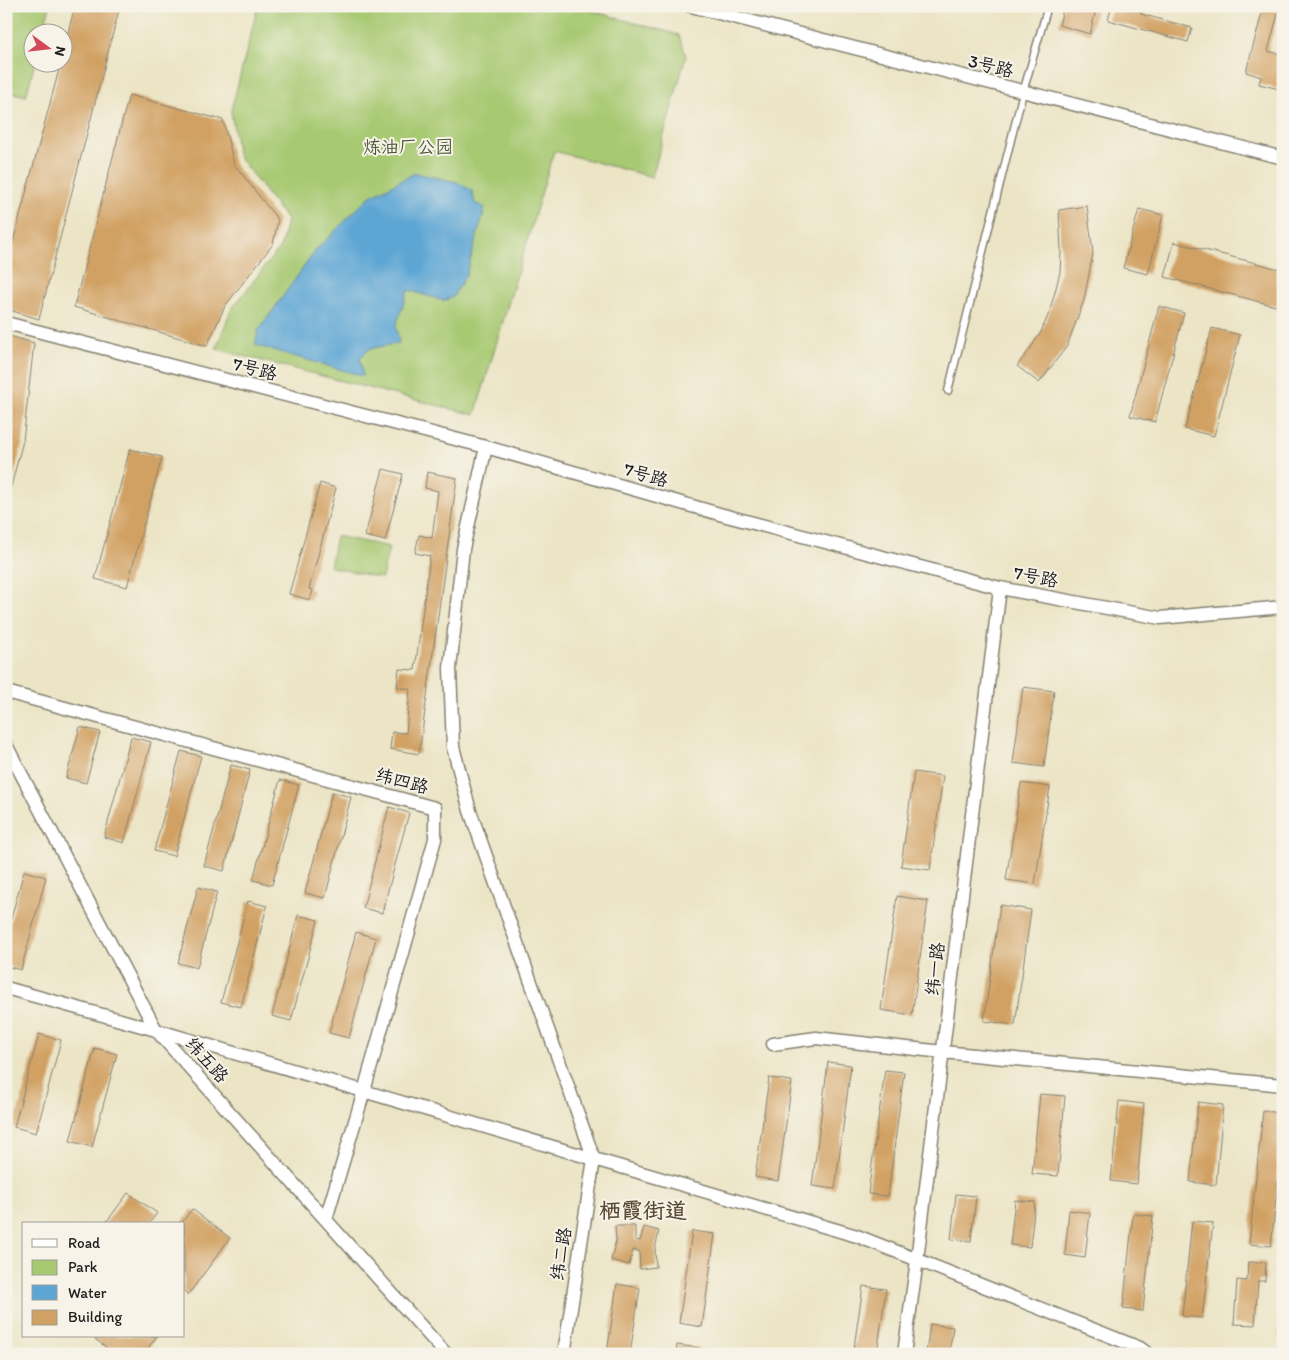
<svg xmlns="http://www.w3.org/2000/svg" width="1289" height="1360" font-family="Itim,'LXGW WenKai TC',sans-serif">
  <rect width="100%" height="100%" fill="#f7f3e8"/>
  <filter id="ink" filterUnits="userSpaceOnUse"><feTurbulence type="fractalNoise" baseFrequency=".02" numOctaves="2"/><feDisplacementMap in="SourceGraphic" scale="10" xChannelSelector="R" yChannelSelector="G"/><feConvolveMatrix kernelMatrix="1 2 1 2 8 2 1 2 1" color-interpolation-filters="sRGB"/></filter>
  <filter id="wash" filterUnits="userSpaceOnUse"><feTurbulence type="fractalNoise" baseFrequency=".0096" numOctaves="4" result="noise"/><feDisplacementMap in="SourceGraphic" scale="20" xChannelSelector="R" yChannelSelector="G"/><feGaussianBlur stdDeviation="1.12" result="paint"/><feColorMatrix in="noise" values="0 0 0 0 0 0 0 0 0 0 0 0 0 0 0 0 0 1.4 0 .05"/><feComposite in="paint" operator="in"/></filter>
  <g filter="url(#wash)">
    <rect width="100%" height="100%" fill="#ebe4c5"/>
    <path fill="#a7c972" stroke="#627247" d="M 6,6 L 50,6 L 43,32 L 32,32 L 32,62 L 35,63 L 26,96 L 6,91 Z
      M 258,6 L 574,6 L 679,35 L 686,56 L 652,177 L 554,151 L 475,415 L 216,349 L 231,310 L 281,246 L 287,220 L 238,156 L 231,111 Z
      M 336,536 L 389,547 L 382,578 L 330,567 Z"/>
    <path fill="#5da6d4" stroke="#3c6178" d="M 415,173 L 457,182 L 472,191 L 475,203 L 485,208 L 466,275 L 453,297 L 444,301 L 408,290 L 396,326 L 399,343 L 369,349 L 360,359 L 363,376 L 255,345 L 258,331 L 316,250 L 369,197 Z"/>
    <g id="blocks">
      <path fill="#d1a163" d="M 75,6 L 120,6 L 39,319 L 6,309 L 6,268 L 61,62 L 62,62 L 62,55 Z
        M 1064,6 L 1097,6 L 1090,34 L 1059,25 Z
        M 1112,6 L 1143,6 L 1141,14 L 1192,28 L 1188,42 L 1108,20 Z
        M 1264,6 L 1280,6 L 1268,51 L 1283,55 L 1283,90 L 1259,84 L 1261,77 L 1246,72 Z
        M 129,95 L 223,120 L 234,164 L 278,220 L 273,244 L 225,306 L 207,346 L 74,307 Z
        M 1087,206 L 1093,253 L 1084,300 L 1067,346 L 1039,383 L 1017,366 L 1030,349 L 1041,332 L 1049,313 L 1055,292 L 1060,272 L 1061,251 L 1059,210 Z
        M 1139,209 L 1163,215 L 1148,274 L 1123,268 Z
        M 1174,242 L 1283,270 L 1283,308 L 1165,277 Z
        M 1159,306 L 1184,313 L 1155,422 L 1130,416 Z
        M 1212,328 L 1240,335 L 1214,436 L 1185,429 Z
        M 6,335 L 34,343 L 23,441 L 7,501 Z
        M 130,449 L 162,457 L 127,587 L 95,579 Z
        M 383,469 L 403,474 L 385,541 L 365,536 Z
        M 427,472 L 457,478 L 419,754 L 390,749 L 392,732 L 406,733 L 410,689 L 397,687 L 399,669 L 415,670 L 430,556 L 415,553 L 419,535 L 432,538 L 438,491 L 425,488 Z
        M 320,483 L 336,488 L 309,589 L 313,590 L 310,600 L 289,594 Z
        M 1023,687 L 1054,691 L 1044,767 L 1013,763 Z
        M 80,727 L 100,732 L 86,783 L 66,778 Z
        M 131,737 L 151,742 L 124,843 L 104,837 Z
        M 181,751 L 201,756 L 174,856 L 154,851 Z
        M 231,765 L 250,770 L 224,871 L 204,866 Z
        M 914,772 L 943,776 L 930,870 L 901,866 Z
        M 280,780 L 299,785 L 272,885 L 253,880 Z
        M 1021,783 L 1050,787 L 1035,884 L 1006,880 Z
        M 332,792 L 351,797 L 325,898 L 305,893 Z
        M 389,807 L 409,813 L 382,913 L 363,908 Z
        M 24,871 L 46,877 L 21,970 L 6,966 L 6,937 Z
        M 198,887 L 217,892 L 197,968 L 178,963 Z
        M 897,896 L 928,901 L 912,1015 L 881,1010 Z
        M 248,901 L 267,906 L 241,1007 L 221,1002 Z
        M 1000,905 L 1031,910 L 1015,1025 L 984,1021 Z
        M 298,915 L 318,920 L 291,1021 L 272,1016 Z
        M 356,932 L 376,938 L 349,1038 L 329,1033 Z
        M 39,1034 L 61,1040 L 36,1133 L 14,1127 Z
        M 95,1048 L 117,1054 L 92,1147 L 70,1141 Z
        M 828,1062 L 851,1065 L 835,1189 L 812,1186 Z
        M 885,1070 L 904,1072 L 888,1196 L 868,1194 Z
        M 769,1078 L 792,1081 L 778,1181 L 755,1177 Z
        M 1040,1094 L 1065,1096 L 1058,1176 L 1032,1174 Z
        M 1119,1101 L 1144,1104 L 1137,1184 L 1111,1181 Z
        M 1198,1102 L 1223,1105 L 1216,1185 L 1190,1182 Z
        M 1263,1111 L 1283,1113 L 1283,1133 L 1271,1246 L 1249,1244 Z
        M 128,1193 L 157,1213 L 149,1224 L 105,1224 Z
        M 956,1194 L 976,1196 L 971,1241 L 951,1239 Z
        M 1015,1200 L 1035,1202 L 1030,1247 L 1010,1245 Z
        M 192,1209 L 230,1238 L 188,1295 L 184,1291 L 184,1224 L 181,1224 Z
        M 1069,1210 L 1090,1213 L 1085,1258 L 1065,1255 Z
        M 1133,1214 L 1153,1216 L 1143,1311 L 1123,1309 Z
        M 1192,1221 L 1213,1223 L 1202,1318 L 1182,1316 Z
        M 615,1226 L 635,1226 L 635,1240 L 640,1241 L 644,1227 L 659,1231 L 655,1249 L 656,1267 L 640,1269 L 639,1251 L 633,1250 L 629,1265 L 611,1260 L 616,1240 Z
        M 692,1231 L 715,1234 L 702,1327 L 679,1323 Z
        M 1248,1262 L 1266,1262 L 1265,1281 L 1258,1281 L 1255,1325 L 1234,1324 L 1237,1280 L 1247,1281 Z
        M 617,1284 L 640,1288 L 630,1354 L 607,1354 Z
        M 863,1286 L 886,1289 L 877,1354 L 853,1354 Z
        M 1282,1321 L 1283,1321 L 1283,1337 L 1278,1336 Z
        M 930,1324 L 953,1327 L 949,1354 L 926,1354 Z
        M 97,1336 L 157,1336 L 144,1354 L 115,1354 L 95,1339 Z
        M 677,1345 L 700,1348 L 699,1354 L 676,1354 Z"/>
    </g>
  </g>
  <g filter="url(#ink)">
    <use href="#blocks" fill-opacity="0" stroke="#848070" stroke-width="1"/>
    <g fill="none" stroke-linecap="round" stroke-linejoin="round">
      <defs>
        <path id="lane" d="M 948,391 L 1023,92 L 1048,6"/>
        <path id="street" d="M 691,6 L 1283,158
          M 6,323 L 486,447 L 723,515 L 1000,588 L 1160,618 L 1283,607
          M 6,692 L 435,808 L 435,839 L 364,1091 L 326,1219
          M 6,745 L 156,1030 L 446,1354
          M 6,988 L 156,1030 L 594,1159 L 470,811 L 453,747 L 450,668 L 463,549 L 486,447
          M 773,1044 L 816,1038 L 943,1052 L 1283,1085
          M 564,1354 L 594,1159 L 857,1236 L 1140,1348 L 1148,1354
          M 904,1354 L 917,1260 L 1000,588"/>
      </defs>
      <use href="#lane" stroke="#848070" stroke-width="9"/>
      <use href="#street" stroke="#848070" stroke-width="15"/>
      <use href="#lane" stroke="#fff" stroke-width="6"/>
      <use href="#street" stroke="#fff" stroke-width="12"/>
    </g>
  </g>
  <g text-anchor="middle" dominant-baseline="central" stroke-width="4" stroke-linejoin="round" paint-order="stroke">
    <g font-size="18" fill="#1c1c1c" stroke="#f7f3e8">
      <text transform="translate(991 66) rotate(14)">3号路</text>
      <text transform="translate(255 369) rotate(14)">7号路</text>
      <text transform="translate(646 475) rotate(16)">7号路</text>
      <text transform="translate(1036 577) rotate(11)">7号路</text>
      <text transform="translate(402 781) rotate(15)">纬四路</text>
      <text transform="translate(935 969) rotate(-83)">纬一路</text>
      <text transform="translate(207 1060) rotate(48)">纬五路</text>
      <text transform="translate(561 1254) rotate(-81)">纬二路</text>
    </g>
    <g font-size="18" fill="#4d593a" stroke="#f7f3e8">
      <text x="408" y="147">炼油厂公园</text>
    </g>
    <g font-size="22" font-weight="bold" fill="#5b4b35" stroke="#f7f3e8">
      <text x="643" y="1210">栖霞街道</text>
    </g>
  </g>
  <rect width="1289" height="1360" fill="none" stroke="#f7f3e8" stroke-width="25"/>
  <rect x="22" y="1222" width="162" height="115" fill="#f7f3e8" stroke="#9f9d96"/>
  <rect x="32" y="1239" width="25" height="8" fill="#ffffff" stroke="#9f9d96"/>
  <text x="68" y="1248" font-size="15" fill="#1c1c1c">Road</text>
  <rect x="32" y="1260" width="25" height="15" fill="#a7c972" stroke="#9f9d96"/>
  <text x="68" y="1272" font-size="15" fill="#1c1c1c">Park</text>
  <rect x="32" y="1285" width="25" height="15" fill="#5da6d4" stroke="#9f9d96"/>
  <text x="68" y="1298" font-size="15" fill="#1c1c1c">Water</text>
  <rect x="32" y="1310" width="25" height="15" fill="#d1a163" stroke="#9f9d96"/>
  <text x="68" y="1322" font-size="15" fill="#1c1c1c">Building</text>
  <g transform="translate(48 48) rotate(105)"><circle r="24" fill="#f7f3e8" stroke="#9f9d96"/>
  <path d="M0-4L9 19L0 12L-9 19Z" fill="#d1495b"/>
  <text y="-8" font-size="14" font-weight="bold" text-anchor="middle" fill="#1c1c1c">N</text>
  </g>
</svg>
